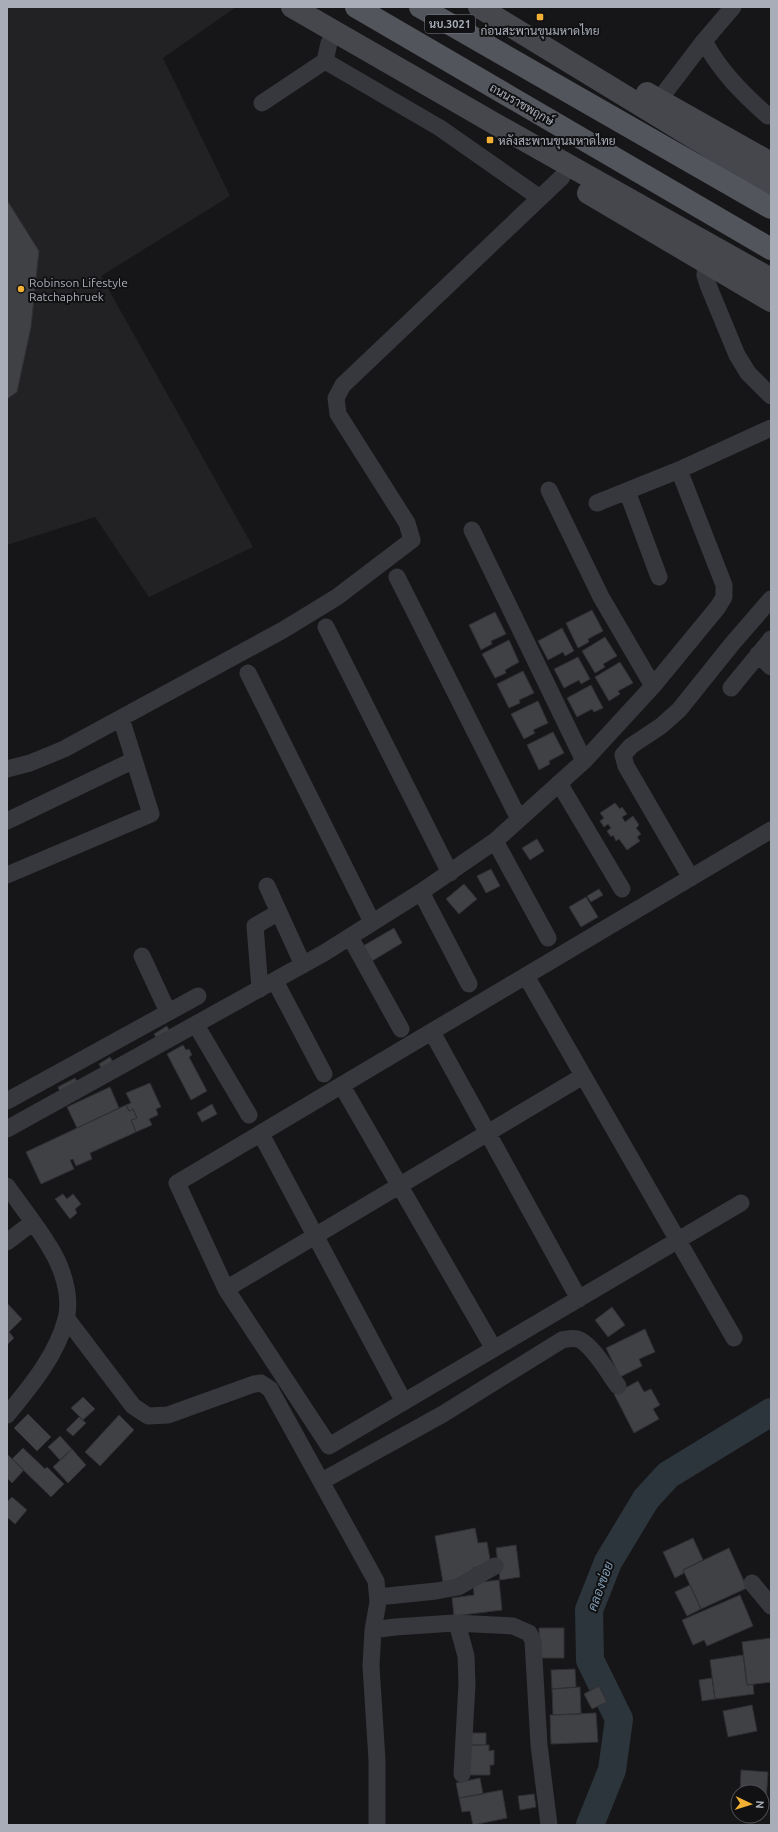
<svg xmlns="http://www.w3.org/2000/svg" width="778" height="1832" font-family="Ubuntu,Sarabun,sans-serif">
  <rect width="100%" height="100%" fill="#161618"/>
  <path fill="#222225" d="M 7,7 L 236,7 L 163,58 L 230,196 L 101,276 L 253,547 L 149,597 L 95,517 L 7,545 Z"/>
  <g fill="none" stroke-linecap="round" stroke-linejoin="round">
    <path stroke="#2c353c" stroke-width="28" d="M 590,1825 L 612,1770 L 619,1719 L 590,1660 L 589,1610 L 608,1562 L 646,1499 L 668,1475 L 771,1412"/>
  </g>
  <path fill="#404145" stroke="#303034" d="M 7,200 L 39,251 L 31,327 L 17,392 L 7,399 Z
    M 592,610 L 603,631 L 588,639 L 589,642 L 578,648 L 566,623 Z
    M 495,612 L 506,634 L 491,641 L 492,644 L 481,650 L 469,625 Z
    M 562,628 L 574,651 L 565,656 L 563,652 L 548,660 L 538,641 Z
    M 605,637 L 617,656 L 603,664 L 605,667 L 595,673 L 582,651 Z
    M 509,640 L 519,662 L 505,670 L 506,673 L 495,678 L 482,654 Z
    M 578,657 L 590,679 L 581,684 L 579,680 L 564,688 L 554,669 Z
    M 620,662 L 633,683 L 618,691 L 620,694 L 609,701 L 595,677 Z
    M 523,671 L 534,693 L 519,700 L 520,703 L 509,708 L 497,684 Z
    M 591,685 L 603,708 L 594,712 L 592,709 L 577,717 L 567,698 Z
    M 538,701 L 548,723 L 533,730 L 535,733 L 524,739 L 511,714 Z
    M 553,732 L 564,753 L 549,761 L 550,764 L 539,770 L 527,745 Z
    M 615,803 L 620,809 L 622,807 L 627,814 L 622,817 L 625,822 L 633,816 L 639,825 L 636,828 L 641,834 L 637,837 L 640,841 L 627,850 L 619,839 L 616,841 L 613,835 L 611,837 L 607,831 L 611,828 L 608,824 L 604,827 L 600,821 L 604,818 L 600,813 Z
    M 537,839 L 544,851 L 530,860 L 522,848 Z
    M 491,869 L 500,886 L 486,893 L 477,876 Z
    M 464,884 L 477,899 L 459,914 L 446,899 Z
    M 599,889 L 603,895 L 591,902 L 587,896 Z
    M 586,897 L 598,917 L 581,927 L 569,907 Z
    M 394,928 L 402,943 L 372,961 L 363,946 Z
    M 167,1026 L 171,1034 L 159,1042 L 154,1034 Z
    M 183,1045 L 186,1050 L 189,1049 L 192,1055 L 189,1057 L 207,1091 L 191,1100 L 167,1054 Z
    M 110,1057 L 114,1064 L 103,1071 L 99,1064 Z
    M 75,1078 L 79,1085 L 61,1094 L 58,1087 Z
    M 150,1083 L 161,1107 L 156,1109 L 158,1115 L 149,1119 L 152,1125 L 136,1132 L 131,1120 L 137,1118 L 133,1109 L 129,1111 L 126,1105 L 131,1103 L 126,1093 Z
    M 110,1087 L 119,1108 L 77,1128 L 67,1107 Z
    M 212,1104 L 217,1114 L 202,1122 L 197,1113 Z
    M 126,1105 L 129,1111 L 133,1109 L 137,1118 L 131,1120 L 136,1132 L 90,1153 L 92,1159 L 76,1166 L 73,1159 L 70,1160 L 74,1169 L 41,1184 L 26,1152 Z
    M 63,1194 L 67,1199 L 73,1194 L 81,1204 L 75,1209 L 77,1213 L 70,1219 L 55,1199 Z
    M 7,1303 L 22,1319 L 9,1332 L 14,1338 L 7,1345 Z
    M 612,1307 L 625,1325 L 608,1337 L 595,1320 Z
    M 645,1329 L 655,1352 L 639,1359 L 642,1366 L 620,1377 L 606,1348 Z
    M 638,1381 L 644,1392 L 651,1389 L 660,1405 L 653,1409 L 659,1419 L 634,1433 L 614,1394 Z
    M 83,1397 L 95,1409 L 83,1420 L 71,1408 Z
    M 28,1414 L 51,1437 L 37,1451 L 14,1428 Z
    M 119,1415 L 134,1430 L 100,1466 L 85,1452 Z
    M 79,1417 L 86,1423 L 73,1436 L 66,1430 Z
    M 60,1436 L 72,1449 L 60,1460 L 48,1447 Z
    M 23,1448 L 45,1469 L 47,1467 L 64,1484 L 51,1497 L 12,1459 Z
    M 72,1449 L 86,1465 L 68,1483 L 53,1467 Z
    M 7,1454 L 24,1470 L 12,1483 L 7,1478 Z
    M 12,1497 L 27,1510 L 15,1524 L 7,1517 L 7,1502 Z
    M 475,1528 L 478,1543 L 487,1542 L 491,1565 L 473,1568 L 474,1576 L 443,1582 L 435,1536 Z
    M 693,1538 L 703,1560 L 683,1570 L 684,1573 L 675,1578 L 663,1552 Z
    M 516,1545 L 520,1577 L 500,1580 L 496,1548 Z
    M 729,1548 L 747,1588 L 701,1609 L 683,1570 Z
    M 499,1580 L 502,1610 L 454,1616 L 452,1598 L 474,1595 L 473,1583 Z
    M 690,1585 L 701,1609 L 687,1616 L 675,1592 Z
    M 740,1595 L 753,1626 L 707,1646 L 704,1640 L 693,1645 L 682,1620 Z
    M 539,1628 L 564,1628 L 564,1658 L 539,1658 Z
    M 771,1638 L 771,1682 L 747,1685 L 742,1642 Z
    M 743,1655 L 747,1685 L 753,1684 L 754,1694 L 715,1699 L 710,1660 Z
    M 575,1669 L 576,1687 L 552,1689 L 551,1670 Z
    M 712,1678 L 715,1699 L 702,1701 L 699,1680 Z
    M 599,1686 L 607,1702 L 592,1709 L 584,1694 Z
    M 580,1687 L 581,1714 L 553,1715 L 552,1689 Z
    M 752,1705 L 757,1731 L 728,1737 L 723,1711 Z
    M 596,1713 L 598,1742 L 551,1744 L 550,1715 Z
    M 465,1733 L 486,1733 L 486,1745 L 466,1745 Z
    M 466,1745 L 489,1745 L 489,1751 L 494,1750 L 494,1765 L 490,1765 L 490,1775 L 466,1775 Z
    M 741,1770 L 768,1772 L 766,1803 L 762,1803 L 762,1792 L 740,1792 Z
    M 480,1778 L 483,1794 L 459,1798 L 456,1783 Z
    M 502,1790 L 507,1818 L 473,1825 L 470,1811 L 462,1812 L 459,1798 Z
    M 534,1794 L 536,1807 L 520,1810 L 518,1796 Z"/>
  <g fill="none" stroke-linecap="round" stroke-linejoin="round">
    <path stroke="#37383d" stroke-width="17" d="M 336,32 L 329,43 L 325,61 L 440,128 L 540,198
      M 704,41 C 720,71 743,94 768,116
      M 659,100 L 704,41 L 733,7
      M 262,103 L 325,61
      M 706,263 L 705,275 L 708,285 L 737,355 L 748,373 L 771,396
      M 549,490 L 601,597 L 653,686
      M 627,491 L 659,577
      M 597,503 L 679,470
      M 472,530 L 584,761
      M 397,577 L 519,819
      M 326,627 L 450,873
      M 758,654 L 771,667
      M 248,673 L 372,922
      M 731,688 L 771,639
      M 7,769 L 30,763 L 64,749 L 283,630 L 337,597 L 412,540 L 407,523 L 338,414 L 336,398 L 343,385 L 562,177
      M 559,783 L 622,889
      M 7,821 L 134,760
      M 495,841 L 548,938
      M 7,875 L 151,814 L 121,718
      M 691,878 L 626,766 L 623,755 L 631,746 L 661,726 L 679,710 L 732,644 L 771,599
      M 267,886 L 303,965
      M 421,892 L 469,984
      M 350,937 L 401,1029
      M 142,956 L 168,1012
      M 526,976 L 734,1338
      M 275,981 L 324,1074
      M 260,989 L 255,926 L 279,912
      M 196,1025 L 249,1115
      M 432,1032 L 579,1299
      M 342,1086 L 494,1349
      M 7,1101 L 198,996
      M 7,1129 L 324,953 L 421,892 L 495,841 L 584,761 L 653,686 L 718,607 L 724,597 L 724,585 L 679,470 L 771,428
      M 261,1134 L 404,1402
      M 7,1186 C 21,1206 37,1226 49,1246 C 62,1266 72,1296 66,1319 C 57,1355 30,1387 7,1415
      M 741,1203 L 329,1446 L 226,1289 L 177,1183 L 771,830
      M 7,1242 L 33,1222
      M 226,1289 L 583,1076
      M 67,1319 L 133,1406 L 148,1416 L 168,1415 L 254,1384 L 261,1383 L 270,1389 L 376,1581 L 378,1602 L 373,1630 L 371,1666 L 377,1760 L 377,1825
      M 322,1481 L 443,1414 L 562,1340 C 568,1339 574,1337 580,1340 C 594,1347 608,1373 618,1386
      M 752,1583 L 771,1606
      M 378,1597 L 436,1591 L 458,1587 L 495,1566
      M 457,1623 L 466,1656 L 467,1684 L 462,1774
      M 373,1630 L 395,1627 L 454,1623 L 513,1626 L 529,1633 L 533,1641 L 539,1745 L 549,1825"/>
    <path stroke="#45474d" stroke-width="22" d="M 292,7 L 497,125 L 771,279
      M 479,7 L 771,185
      M 647,93 L 771,163
      M 588,193 L 771,301"/>
    <path stroke="#53555c" stroke-width="22" d="M 356,7 L 771,249
      M 420,7 L 771,208"/>
  </g>
  <g fill="#f2b134" stroke="#111113" stroke-width="1.5">
    <rect x="536" y="13" width="8" height="8" rx="2"/>
    <rect x="486" y="136" width="8" height="8" rx="2"/>
    <circle cx="21" cy="289" r="4"/>
  </g>
  <g text-anchor="middle" dominant-baseline="central" stroke-width="4" stroke-linejoin="round" paint-order="stroke">
    <rect fill="#111113" stroke="#7b7e86" stroke-width="1" x="425" y="15" width="50" height="18" rx="3"/>
    <g font-size="11" font-weight="bold" fill="#a8adb8">
      <text x="450" y="24">นบ.3021</text>
    </g>
    <g font-size="12" fill="#a8adb8" stroke="#111113" text-anchor="start">
      <text x="540" y="30" text-anchor="middle">ก่อนสะพานขุนมหาดไทย</text>
      <text x="498" y="140">หลังสะพานขุนมหาดไทย</text>
      <text x="29" y="282">Robinson Lifestyle<tspan x="29" dy="14">Ratchaphruek</tspan></text>
    </g>
    <g font-size="12" fill="#a8adb8" stroke="#111113">
      <text transform="translate(522 104) rotate(30)">ถนนราชพฤกษ์</text>
    </g>
    <g font-size="13" font-style="italic" fill="#7f9bb3" stroke="#111113">
      <text transform="translate(600 1586) rotate(-70)">คลองข่อย</text>
    </g>
  </g>
  <rect width="778" height="1832" fill="none" stroke="#a8adb8" stroke-width="16"/>
  <g transform="translate(750 1804) rotate(94)"><circle r="19" fill="#111113" stroke="#4d4f55"/>
  <path d="M0-3L7 15L0 10L-7 15Z" fill="#f2b134"/>
  <text y="-6" font-size="11" font-weight="bold" text-anchor="middle" fill="#a8adb8">N</text>
  </g>
</svg>
